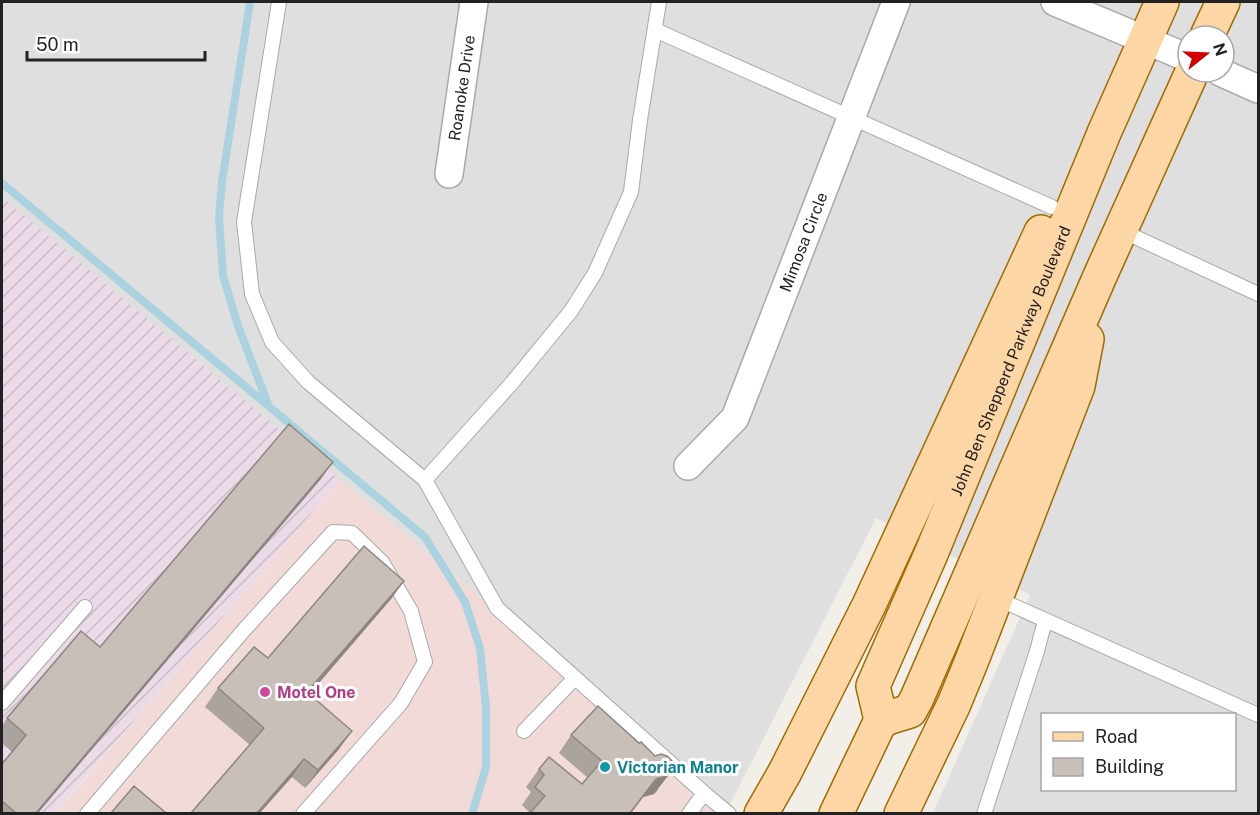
<svg xmlns="http://www.w3.org/2000/svg" width="1260" height="815" font-family="'Public Sans',sans-serif">
  <defs>
    <pattern id="industrial-furrows" width="10" height="10" patternUnits="userSpaceOnUse" patternTransform="scale(1.5)"><rect width="10" height="10" fill="#ebdbe8"/><path d="M-1 1l2-2M0 10L10 0M9 11l2-2" fill="none" stroke="#c9bcc7"/></pattern>
  </defs>
  <rect width="100%" height="100%" fill="#f2efe9"/>
  <path fill="#e0dfdf" fill-rule="evenodd" d="M 2,2 L 1258,2 L 1258,813 L 933,813 L 1030,595 L 876,518 L 729,806 L 4,200 L 2,196 ZM 1188,36 L 1224,36 L 1224,72 L 1188,72 ZM 1042,714 L 1234,714 L 1234,790 L 1042,790 Z"/>
  <path fill="#f2dad9" d="M 340,480 L 738,813 L 55,814 Z"/>
  <path fill="url(#industrial-furrows)" d="M 2,197 L 340,480 L 55,813 L 2,813 Z"/>
  <g fill="none" stroke-linecap="round" stroke-linejoin="round">
    <path stroke="#aad3df" stroke-width="8" d="M 250,2 L 222,182 L 219,217 L 223,276 L 238,326 L 268,404
      M 2,183 L 425,537 L 465,602 L 480,648 L 486,708 L 486,767 L 472,814"/>
    <defs>
      <path id="lane" d="M 279,2 L 244,222 L 252,294 L 272,342 L 308,382 L 425,480
        M 659,2 L 640,120 L 631,192 L 595,273 L 571,311 L 511,384 L 425,480 L 497,608 L 704,793
        M 655,30 L 1052,207
        M 1120,230 L 1258,294
        M 996,598 L 1258,715
        M 2,703 L 85,607
        M 524,731 L 575,678
        M 87,814 L 244,630 L 333,532 L 352,533 L 382,562 L 411,611 L 425,662 L 401,703 L 303,814
        M 689,814 L 704,793 L 729,814
        M 984,814 L 1037,651 L 1045,621"/>
      <g id="street">
        <path d="M 1055,2 L 1188,58"/>
        <path d="M 1220,72 L 1258,89"/>
        <path id="s1" d="M 449,174 L 474,2"/>
        <path id="s2" d="M 688,466 L 735,418 L 896,2"/>
      </g>
      <g id="primary">
        <path d="M 1207,36 L 1223,2"/>
        <path id="s3" d="M 881,720 L 873,686 L 931,554 L 1104,133 L 1162,2"/>
        <path d="M 881,720 L 910,711 L 917,698 L 1100,276 L 1192,72"/>
        <path d="M 761,814 L 785,772 L 869,605 L 1041,232"/>
        <path d="M 836,814 L 881,720"/>
        <path d="M 901,814 L 954,704 L 972,660 L 1078,386 L 1087,339"/>
      </g>
    </defs>
    <use href="#lane" stroke="#a9a9a9" stroke-width="16"/>
    <use href="#street" stroke="#a9a9a9" stroke-width="30"/>
    <use href="#primary" stroke="#a06b00" stroke-width="36"/>
    <use href="#lane" stroke="#fff" stroke-width="14"/>
    <use href="#street" stroke="#fff" stroke-width="27"/>
    <use href="#primary" stroke="#fcd6a4" stroke-width="33"/>
  </g>
  <path fill="#aba49e" d="M 333,462 L 320,480 L 38,813 L 2,813 L 2,764 L 12,752 L 2,743 L 2,726 L 7,718 L 100,647 Z
    M 404,581 L 391,599 L 309,694 L 339,749 L 305,788 L 292,777 L 250,745 L 205,707 L 218,688 L 268,658 Z
    M 571,735 L 658,790 L 654,794 L 643,797 L 631,813 L 530,813 L 522,805 L 531,792 L 526,787 L 539,769 L 582,784 L 588,778 L 559,753 Z"/>
  <path fill="#8b8681" d="M 333,462 L 320,480 L 38,813 L 36,813 Z
    M 404,581 L 391,599 L 295,711 L 307,692 Z
    M 352,731 L 339,749 L 305,788 L 318,770 Z
    M 304,759 L 292,777 L 260,813 L 257,813 Z
    M 671,772 L 654,794 L 643,797 L 631,813 L 630,813 L 656,779 Z"/>
  <path fill="#c7bfb8" stroke="#8b8681" stroke-width="1.5" d="M 289,424 L 333,462 L 36,813 L 16,813 L 2,801 L 2,764 L 26,735 L 7,718 L 81,631 L 100,647 Z
    M 364,546 L 404,581 L 307,692 L 352,731 L 318,770 L 304,759 L 257,813 L 191,813 L 264,728 L 218,688 L 254,647 L 268,658 Z
    M 598,706 L 639,743 L 641,742 L 655,756 L 661,754 L 667,756 L 673,762 L 671,772 L 667,776 L 656,779 L 630,813 L 530,813 L 545,796 L 535,787 L 544,775 L 539,769 L 549,757 L 582,784 L 602,761 L 571,735 Z
    M 134,786 L 166,813 L 111,813 Z"/>
  <circle fill="#d1479c" stroke="#fff" stroke-width="2" cx="265" cy="692" r="6"/>
  <circle fill="#0f9aa8" stroke="#fff" stroke-width="2" cx="605" cy="767" r="6"/>
  <g text-anchor="middle" dominant-baseline="central" stroke-width="6" stroke-linejoin="round" paint-order="stroke">
    <g font-size="16" fill="#222" stroke="#fff">
      <text stroke="none"><textPath href="#s1" startOffset="87">Roanoke Drive</textPath></text>
      <text stroke="none"><textPath href="#s2" startOffset="256">Mimosa Circle</textPath></text>
      <text stroke="none"><textPath href="#s3" startOffset="388">John Ben Shepperd Parkway Boulevard</textPath></text>
    </g>
    <g font-size="16" font-weight="bold" fill="#b23c85" stroke="#fff" text-anchor="start">
      <text x="277" y="692">Motel One</text>
    </g>
    <g font-size="16" font-weight="bold" fill="#0d838f" stroke="#fff" text-anchor="start">
      <text x="617" y="767">Victorian Manor</text>
    </g>
  </g>
  <rect width="1260" height="815" fill="none" stroke="#222222" stroke-width="6"/>
  <rect x="1041" y="713" width="195" height="78" fill="#ffffff" stroke="#a7a7a7" stroke-width="1.5"/>
  <rect x="1053" y="732" width="30" height="9" fill="#fcd6a4" stroke="#a7a7a7" stroke-width="1.5"/>
  <text x="1095" y="743" font-size="18" fill="#222222">Road</text>
  <rect x="1053" y="758" width="30" height="18" fill="#c7bfb8" stroke="#a7a7a7" stroke-width="1.5"/>
  <text x="1095" y="773" font-size="18" fill="#222222">Building</text>
  <g transform="translate(1206 54) rotate(72)"><circle r="28" fill="#ffffff" stroke="#a7a7a7" stroke-width="1.5"/>
  <path d="M0-4.5L10 22L0 15L-10 22Z" fill="#d40000"/>
  <text y="-9" font-size="16" font-weight="bold" text-anchor="middle" fill="#222222">N</text>
  </g>
  <path d="M27 51v9h178v-9" fill="none" stroke="#222222" stroke-width="3"/>
  <text x="36" y="51" font-size="18" fill="#222222" stroke="#ffffff" stroke-width="4.5" paint-order="stroke">50 m</text>
</svg>
